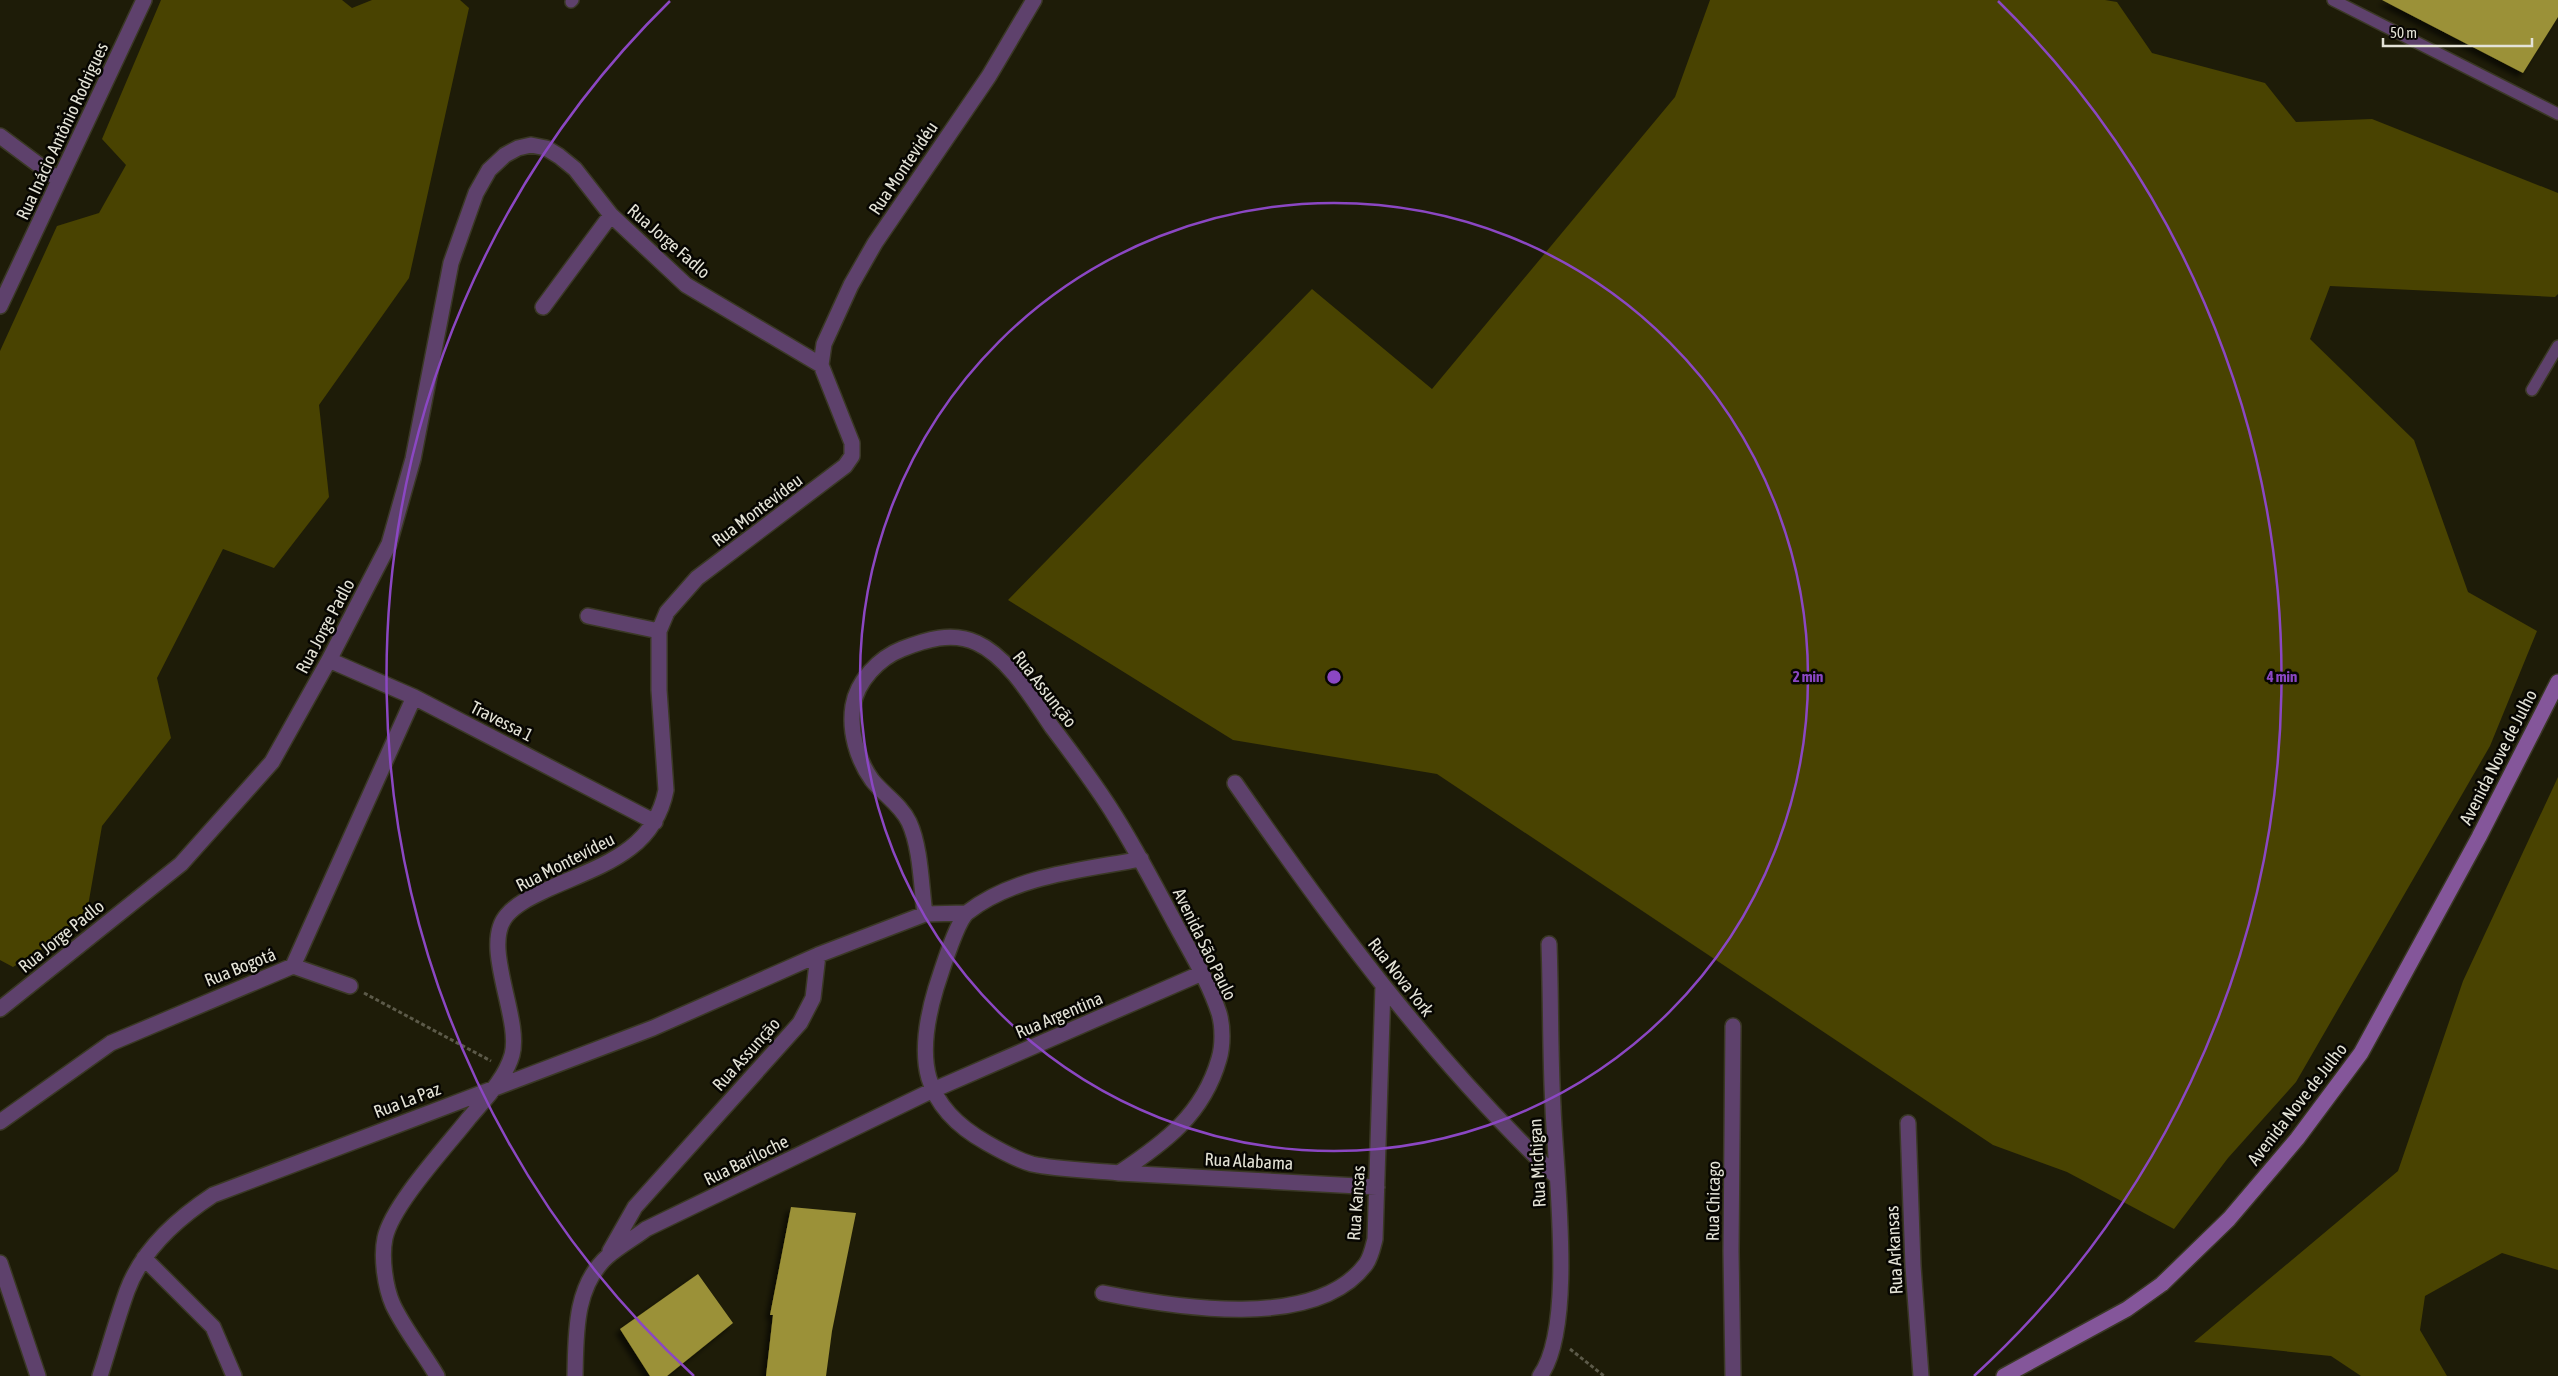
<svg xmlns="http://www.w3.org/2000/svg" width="2558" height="1376" font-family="'Asap Condensed',sans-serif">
  <defs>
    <filter id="shadow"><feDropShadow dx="-4.5" dy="4.5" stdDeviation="2.5" flood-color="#0009"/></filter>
  </defs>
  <rect width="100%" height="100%" fill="#1e1c08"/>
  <path fill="#494301" d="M 161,0 L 342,0 L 352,8 L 372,0 L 460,0 L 469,8 L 409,278 L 319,405 L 329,497 L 274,568 L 223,549 L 157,678 L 171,738 L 102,826 L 85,923 L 13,967 L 0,960 L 0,351 L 57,226 L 99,213 L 126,165 L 102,139 Z
    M 1710,0 L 2105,0 L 2117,2 L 2152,53 L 2265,83 L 2296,122 L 2372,119 L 2558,193 L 2558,294 L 2555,297 L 2330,286 L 2310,339 L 2414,440 L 2468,592 L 2537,631 L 2490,746 L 2296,1082 L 2228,1158 L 2174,1229 L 2067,1172 L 1993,1145 L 1437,774 L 1233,740 L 1008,600 L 1312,289 L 1432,389 L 1675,97 Z
    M 2558,777 L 2558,1270 L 2502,1253 L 2425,1296 L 2420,1330 L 2447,1376 L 2361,1376 L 2331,1356 L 2194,1342 L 2398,1171 L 2463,981 Z"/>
  <path fill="#9b9138" filter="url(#shadow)" d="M 2382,0 L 2558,0 L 2558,17 L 2523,73 Z
    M 791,1207 L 856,1213 L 832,1331 L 826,1376 L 766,1376 L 773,1315 L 770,1315 Z
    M 698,1274 L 733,1323 L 667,1376 L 650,1376 L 620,1329 Z"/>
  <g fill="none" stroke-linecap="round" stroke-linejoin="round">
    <defs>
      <path id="service" d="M 2333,0 L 2558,114
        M 571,2 L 573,0
        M 2532,390 L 2558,346"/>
      <path id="minor" d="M 0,136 L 59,180
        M 0,306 L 144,0
        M 543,307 L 611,215
        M 588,616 L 659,631
        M 329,660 L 414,697 L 655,822
        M 1235,783 C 1332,923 1433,1060 1557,1177
        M 925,914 C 921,886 921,848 909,822 C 901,805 883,794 872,780 C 857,759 849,731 853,706 C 857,681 879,658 902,649 C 925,640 952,631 977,643 C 1008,657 1033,699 1052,727 C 1074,756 1096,785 1115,816 C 1137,851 1156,888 1176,925 C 1191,953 1209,982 1219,1013 C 1223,1026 1223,1046 1219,1059 C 1203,1115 1164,1143 1119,1173 C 1091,1170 1060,1170 1032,1164 C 1017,1160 1001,1151 987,1143 C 921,1106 915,1058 936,988 C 941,973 957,920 968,912 C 1016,875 1084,870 1141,859
        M 293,966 L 350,986
        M 0,1009 L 181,864 L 272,762 L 329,660 L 389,544 L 413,459 L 451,263 L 476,193 L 489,170 L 505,155 L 518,148 L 531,145 L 546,148 L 559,156 L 575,169 L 611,215 L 686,285 L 821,365
        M 0,1122 L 111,1043 L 293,966 L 414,697
        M 1908,1123 L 1913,1266 L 1921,1376
        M 1119,1173 L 1377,1187
        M 610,1251 L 635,1207 L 800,1023 L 813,998 L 818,955 L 925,914 L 966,913
        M 144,1258 L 213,1327 L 234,1376
        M 0,1263 L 38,1376
        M 1103,1293 C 1173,1307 1316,1332 1366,1264 C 1371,1257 1373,1247 1375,1239 L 1383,986
        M 100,1376 C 109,1348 117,1319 127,1291 C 142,1250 178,1218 213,1195 L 653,1028 L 818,955
        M 437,1376 C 423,1352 405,1330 393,1305 C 385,1287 381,1257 385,1238 C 392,1205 447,1146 469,1118 C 485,1099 505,1079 512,1055 C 522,1018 480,945 507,915 C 517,903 534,896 548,889 C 599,866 654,852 666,790 L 659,690 L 659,631 L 667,612 L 697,578 L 845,466 L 852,456 L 852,443 L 821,365 L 824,344 L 851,285 L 875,243 L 989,76 L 1034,0
        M 575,1376 C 576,1335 574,1286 608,1256 C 620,1246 634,1238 646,1229 L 931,1091 L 1202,973
        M 1540,1376 C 1576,1327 1555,1170 1553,1107 C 1550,1053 1551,998 1549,944
        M 1733,1376 L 1731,1251 L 1733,1026"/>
      <path id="secondary" d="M 2004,1376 L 2127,1309 L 2162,1284 L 2229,1219 L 2297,1139 L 2361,1053 L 2479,837 L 2558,682"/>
    </defs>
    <use href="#service" stroke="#3a3825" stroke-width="14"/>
    <use href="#minor" stroke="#3a3825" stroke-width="18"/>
    <use href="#secondary" stroke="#3a3825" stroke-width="18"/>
    <path stroke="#5c5a49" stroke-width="3" stroke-dasharray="4 2.5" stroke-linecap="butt" d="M 364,993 L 491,1061
      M 1570,1349 L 1604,1376"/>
    <use href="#service" stroke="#5e416c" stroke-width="11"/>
    <use href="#minor" stroke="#5e416c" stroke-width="15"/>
    <use href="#secondary" stroke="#84569a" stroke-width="15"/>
  </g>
  <g fill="none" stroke="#8b47c3" stroke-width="2.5">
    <circle cx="1334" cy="677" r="474"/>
    <path d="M694 1376A948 948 0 0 1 670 1M1998 1A948 948 0 0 1 1974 1376"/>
  </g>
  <g text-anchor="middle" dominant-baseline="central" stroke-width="5" stroke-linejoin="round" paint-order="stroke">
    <g font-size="18" fill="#e4e3d7" stroke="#070602">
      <text transform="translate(62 131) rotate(-65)">Rua Inácio Antônio Rodrigues</text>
      <text transform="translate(903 168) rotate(-56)">Rua Montevidéu</text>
      <text transform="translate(669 241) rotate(41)">Rua Jorge Fadlo</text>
      <text transform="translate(757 510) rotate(-37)">Rua Montevídeu</text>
      <text transform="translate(325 626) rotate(-62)">Rua Jorge Padlo</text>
      <text transform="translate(1045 689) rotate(52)">Rua Assunção</text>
      <text transform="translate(502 721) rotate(27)">Travessa 1</text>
      <text transform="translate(2498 757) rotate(-63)">Avenida Nove de Julho</text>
      <text transform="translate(565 862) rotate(-27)">Rua Montevídeu</text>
      <text transform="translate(61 936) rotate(-39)">Rua Jorge Padlo</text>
      <text transform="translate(1205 944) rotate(64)">Avenida São Paulo</text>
      <text transform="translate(240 967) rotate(-22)">Rua Bogotá</text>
      <text transform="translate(1401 977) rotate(52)">Rua Nova York</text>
      <text transform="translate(1059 1015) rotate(-23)">Rua Argentina</text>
      <text transform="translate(746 1054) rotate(-48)">Rua Assunção</text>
      <text transform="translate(407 1100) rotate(-21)">Rua La Paz</text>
      <text transform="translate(2297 1104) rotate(-52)">Avenida Nove de Julho</text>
      <text transform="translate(746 1160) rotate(-26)">Rua Bariloche</text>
      <text transform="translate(1249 1161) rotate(3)">Rua Alabama</text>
      <text transform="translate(1537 1163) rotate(-93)">Rua Michigan</text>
      <text transform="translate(1713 1201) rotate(-89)">Rua Chicago</text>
      <text transform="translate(1356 1203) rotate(-86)">Rua Kansas</text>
      <text transform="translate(1894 1250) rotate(-93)">Rua Arkansas</text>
    </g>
  </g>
  <circle cx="1334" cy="677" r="8" fill="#8b47c3" stroke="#070602" stroke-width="2.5"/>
  <g font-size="15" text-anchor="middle" font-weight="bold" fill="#8b47c3" stroke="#070602" stroke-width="5" stroke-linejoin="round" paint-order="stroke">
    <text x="1808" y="682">2 min</text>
    <text x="2282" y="682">4 min</text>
  </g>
  <path d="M2383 38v8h149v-8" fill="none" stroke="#e4e3d7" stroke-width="2.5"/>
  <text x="2390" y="38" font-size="15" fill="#e4e3d7" stroke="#070602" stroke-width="4" paint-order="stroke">50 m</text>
</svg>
